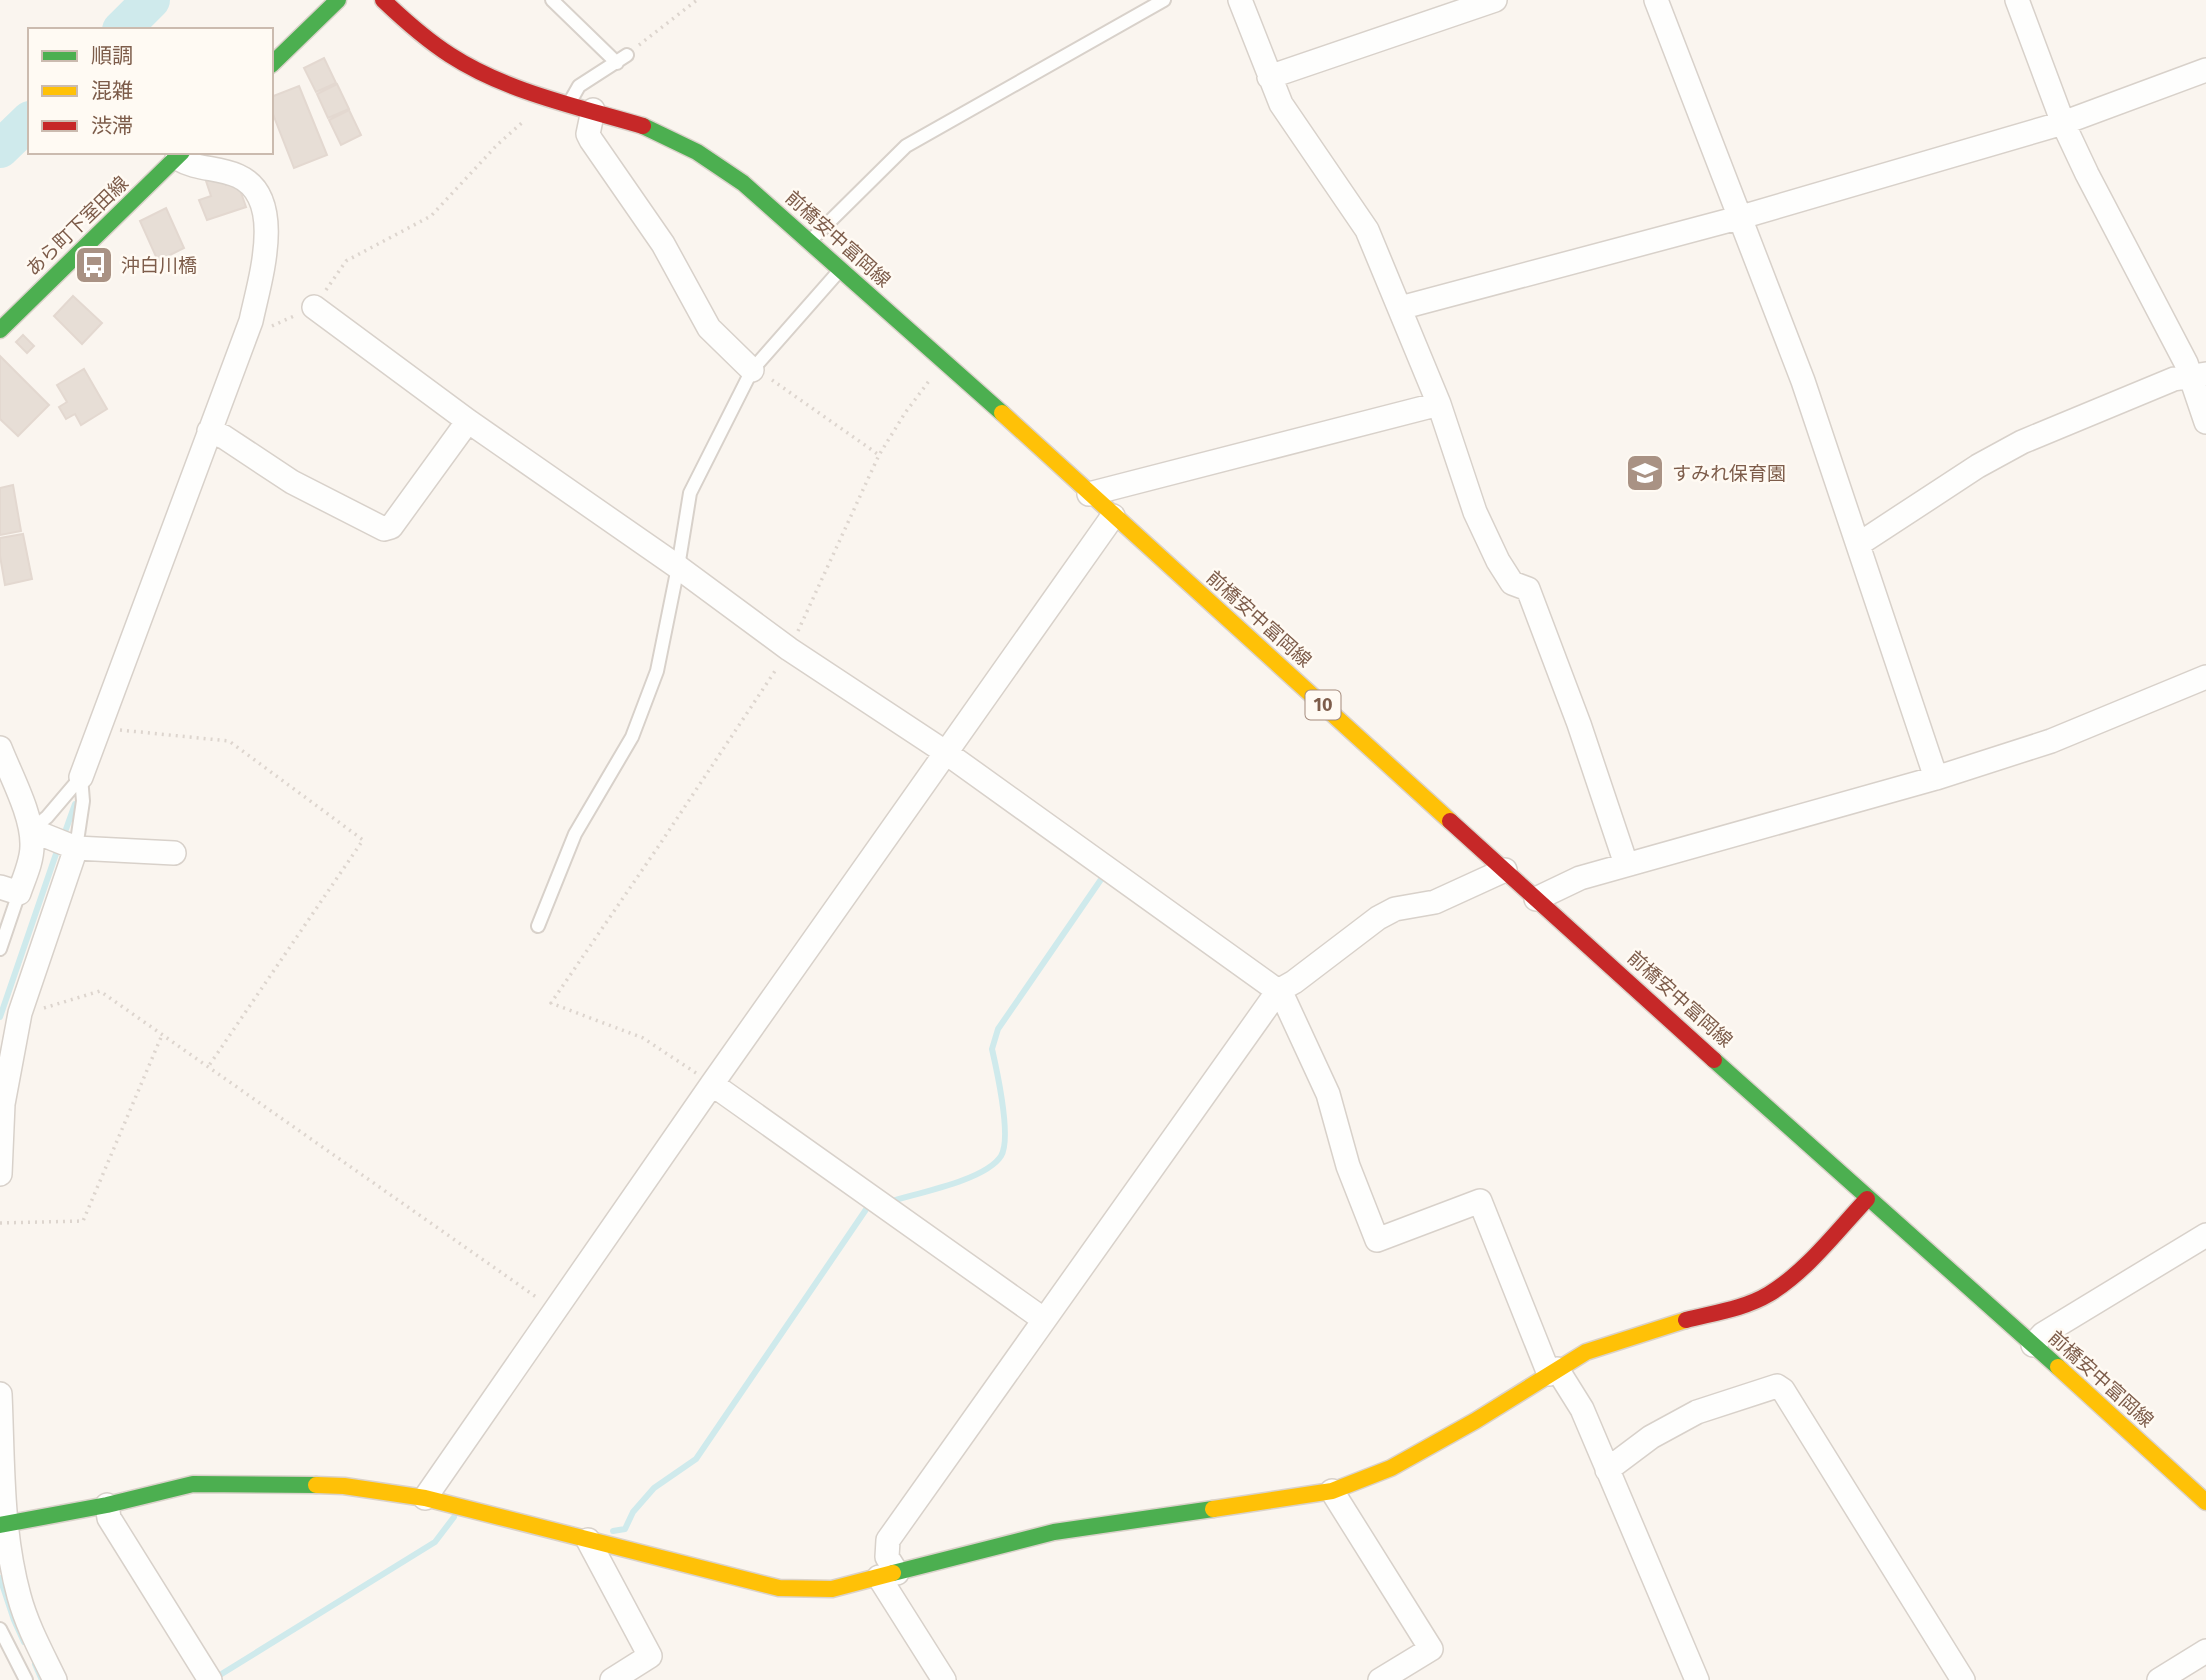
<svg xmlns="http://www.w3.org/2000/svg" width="2206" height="1680" font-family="'Fira Sans','Noto Sans JP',sans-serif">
  <rect width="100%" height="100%" fill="#faf5ef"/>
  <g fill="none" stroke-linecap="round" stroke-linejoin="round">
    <path stroke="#cfeaec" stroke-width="6" d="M 65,832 L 75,804
      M 0,1017 L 57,851
      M 892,1201 C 918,1193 986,1180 1001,1156 C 1012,1138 997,1071 992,1049 L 998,1029 L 1102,878
      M 613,1531 L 625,1529 L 633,1512 L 654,1488 L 696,1459 L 867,1208
      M 0,1578 L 14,1620 L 24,1642
      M 35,1664 L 42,1680
      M 215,1678 L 435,1542 L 454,1517"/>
    <path stroke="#cfeaec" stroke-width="38" d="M 121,30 L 151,0
      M 0,149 L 30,120"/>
  </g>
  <path fill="#e7ded6" stroke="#e3d8d0" stroke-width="2" d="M 324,58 L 336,83 L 316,92 L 304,68 Z
    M 337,84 L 349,109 L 328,118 L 317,94 Z
    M 299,86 L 327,155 L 294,168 L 271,109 L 271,97 Z
    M 349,110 L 361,135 L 341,145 L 329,120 Z
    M 223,176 L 226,185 L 237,181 L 246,207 L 207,220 L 199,200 L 211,196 L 206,181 Z
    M 166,208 L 184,248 L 158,261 L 140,221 Z
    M 73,296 L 102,323 L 82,344 L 54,316 Z
    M 23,335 L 34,346 L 27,353 L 16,342 Z
    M 0,356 L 49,405 L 18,436 L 0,419 Z
    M 84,369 L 107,409 L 81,425 L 75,414 L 66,419 L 59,407 L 67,402 L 57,385 Z
    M 13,485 L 21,531 L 0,535 L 0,488 Z
    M 23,534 L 32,579 L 5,585 L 0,556 L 0,538 Z"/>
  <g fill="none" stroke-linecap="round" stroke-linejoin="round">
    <defs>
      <path id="lane" d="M 552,0 L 617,63
        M 571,100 L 579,86 L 627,55
        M 811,240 L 906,146 L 1164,0
        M 31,830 L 47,817 L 81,777
        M 76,848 L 83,801 L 81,777
        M 538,926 L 575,834 L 632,737 L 657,671 L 678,567 L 690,493 L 752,370 L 840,270
        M 0,949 L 19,893
        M 0,1629 L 26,1680"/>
      <path id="street" d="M 1240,0 L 1281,104 L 1367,230 L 1439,404 L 1475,512 L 1498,561 L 1512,583 L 1528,589 L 1579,724 L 1626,864
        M 1656,0 L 1803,381 L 1936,778
        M 2017,0 L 2063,123 L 2087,174 L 2186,363 L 2206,422
        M 1269,77 L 1495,0
        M 593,110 L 588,134 L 591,140 L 663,244 L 709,328 L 752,370
        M 314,307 L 468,421 L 678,567 L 789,649 L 945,752 L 1278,991 L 1285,1001 L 1328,1094 L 1348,1166 L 1377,1240 L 1480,1201 L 1549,1374
        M 1400,308 L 1738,218 L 2063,123 L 2206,70
        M 209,431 L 224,437 L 292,482 L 384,529 L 391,527 L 468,421
        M 1089,494 L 1439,404
        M 1859,544 L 1978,466 L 2022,442 L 2174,379 L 2206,374
        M 0,748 C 11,776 33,816 32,846 C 32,862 24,878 19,893 L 0,887
        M 81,777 L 251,321 C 259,282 287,198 238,176 C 216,166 199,171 177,158
        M 31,830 L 76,848 L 174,853
        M 1536,899 L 1580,878 L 1936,778 L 2051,741 L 2206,677
        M 712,1084 L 1043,1319
        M 0,1174 L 3,1104 L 20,1013 L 76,848
        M 2033,1345 L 2043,1334 L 2206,1235
        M 1557,1369 L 1582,1409 L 1697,1680
        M 0,1394 C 3,1462 1,1530 19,1596 C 27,1626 42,1653 55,1680
        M 1607,1470 L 1651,1437 L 1697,1412 L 1777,1386 L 1783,1390 L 1963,1680
        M 1332,1491 L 1431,1649 L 1380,1680
        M 425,1498 L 712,1084 L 1113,516
        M 107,1505 L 109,1518 L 210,1680
        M 588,1540 L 650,1656 L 612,1680
        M 897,1573 L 887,1557 L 888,1540 L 1278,991 L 1294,982 L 1378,918 L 1395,909 L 1435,902 L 1505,870
        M 879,1577 L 944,1680
        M 2159,1680 L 2206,1651"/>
      <path id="fast" d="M 271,65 L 338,0
        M 643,126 L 697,152 L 743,183 L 1002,413
        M 0,330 L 182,152
        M 1714,1060 L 2058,1367
        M 0,1525 L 107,1505 L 193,1484 L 316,1485
        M 893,1573 L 1054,1532 L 1213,1509"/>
      <path id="slow" d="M 1002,413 L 1450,821
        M 2058,1367 L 2206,1502
        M 316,1485 L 344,1486 L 425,1498 L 779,1588 L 832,1589 L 893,1573
        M 1213,1509 L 1332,1491 L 1391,1468 L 1475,1421 L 1586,1352 L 1686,1320"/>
      <path id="jam" d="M 383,0 C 404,20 425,39 450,55 C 507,92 579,107 643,126
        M 1450,821 L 1714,1060
        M 1686,1320 C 1713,1313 1744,1309 1769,1294 C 1807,1271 1837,1231 1867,1199"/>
    </defs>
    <use href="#lane" stroke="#d8d1ca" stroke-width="16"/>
    <use href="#street" stroke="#d8d1ca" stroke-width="26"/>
    <use href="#fast" stroke="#dad2ca" stroke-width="19"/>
    <use href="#slow" stroke="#dad2ca" stroke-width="19"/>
    <use href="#jam" stroke="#dad2ca" stroke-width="19"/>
    <path stroke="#ddd5ce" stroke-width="3.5" stroke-dasharray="2 5" stroke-linecap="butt" d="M 639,45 L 697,0
      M 326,290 L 346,261 L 431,216 L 497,145 L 525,120
      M 272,326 L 294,316
      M 772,380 L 879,455
      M 798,631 L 879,455 L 905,413 L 929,381
      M 120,730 L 229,741 L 363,840 L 208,1067
      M 44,1008 L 100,991 L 539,1299
      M 696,1073 L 643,1038 L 551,1003 L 658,847 L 777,668
      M 0,1223 L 83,1221 L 162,1035"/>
    <use href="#lane" stroke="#fefefd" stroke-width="12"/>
    <use href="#street" stroke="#fefefd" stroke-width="23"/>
    <use href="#fast" stroke="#4caf50" stroke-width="16"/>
    <use href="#slow" stroke="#ffc107" stroke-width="16"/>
    <use href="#jam" stroke="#c62828" stroke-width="16"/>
  </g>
  <defs>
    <symbol id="bus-square" viewBox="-11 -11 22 22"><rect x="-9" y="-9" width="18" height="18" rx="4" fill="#a99284" stroke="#fffaf3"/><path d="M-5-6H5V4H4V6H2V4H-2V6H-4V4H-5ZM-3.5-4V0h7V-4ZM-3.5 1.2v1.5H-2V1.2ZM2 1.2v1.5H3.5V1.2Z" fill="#fff"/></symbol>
    <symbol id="school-square" viewBox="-11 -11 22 22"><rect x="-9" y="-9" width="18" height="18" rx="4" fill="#a99284" stroke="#fffaf3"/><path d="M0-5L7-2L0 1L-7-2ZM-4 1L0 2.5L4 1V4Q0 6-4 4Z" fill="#fff"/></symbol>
  </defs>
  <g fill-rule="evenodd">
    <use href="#bus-square" x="72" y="243" width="44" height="44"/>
    <use href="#school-square" x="1623" y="451" width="44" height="44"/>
  </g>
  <g text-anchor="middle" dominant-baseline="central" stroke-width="5" stroke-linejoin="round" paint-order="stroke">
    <rect fill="#fffaf3" stroke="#a48b7d" stroke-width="2" x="1305.5" y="690.5" width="35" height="29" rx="5"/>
    <g font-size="18" font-weight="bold" fill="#7d5c4a">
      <text x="1323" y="705">10</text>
    </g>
    <g font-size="19" fill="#7d5c4a" stroke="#fffaf3">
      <text transform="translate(77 226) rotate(-44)">あら町下室田線</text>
      <text transform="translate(838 239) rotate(42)">前橋安中富岡線</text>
      <text transform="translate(1259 619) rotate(42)">前橋安中富岡線</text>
      <text transform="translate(1680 999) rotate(42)">前橋安中富岡線</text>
      <text transform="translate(2101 1379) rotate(42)">前橋安中富岡線</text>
    </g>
    <g font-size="19" fill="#7d5c4a" stroke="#fffaf3" text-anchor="start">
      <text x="121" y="265">沖白川橋</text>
      <text x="1672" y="473">すみれ保育園</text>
    </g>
  </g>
  <rect x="28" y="28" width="245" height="126" fill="#fffaf3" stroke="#cbbbaf" stroke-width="2"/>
  <rect x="42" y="51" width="35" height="10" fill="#4caf50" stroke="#cbbbaf" stroke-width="2"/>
  <text x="91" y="63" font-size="21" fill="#7d5c4a">順調</text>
  <rect x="42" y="86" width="35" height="10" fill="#ffc107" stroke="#cbbbaf" stroke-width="2"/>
  <text x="91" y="98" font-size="21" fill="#7d5c4a">混雑</text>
  <rect x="42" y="121" width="35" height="10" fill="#c62828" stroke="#cbbbaf" stroke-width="2"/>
  <text x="91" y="133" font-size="21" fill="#7d5c4a">渋滞</text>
</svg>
